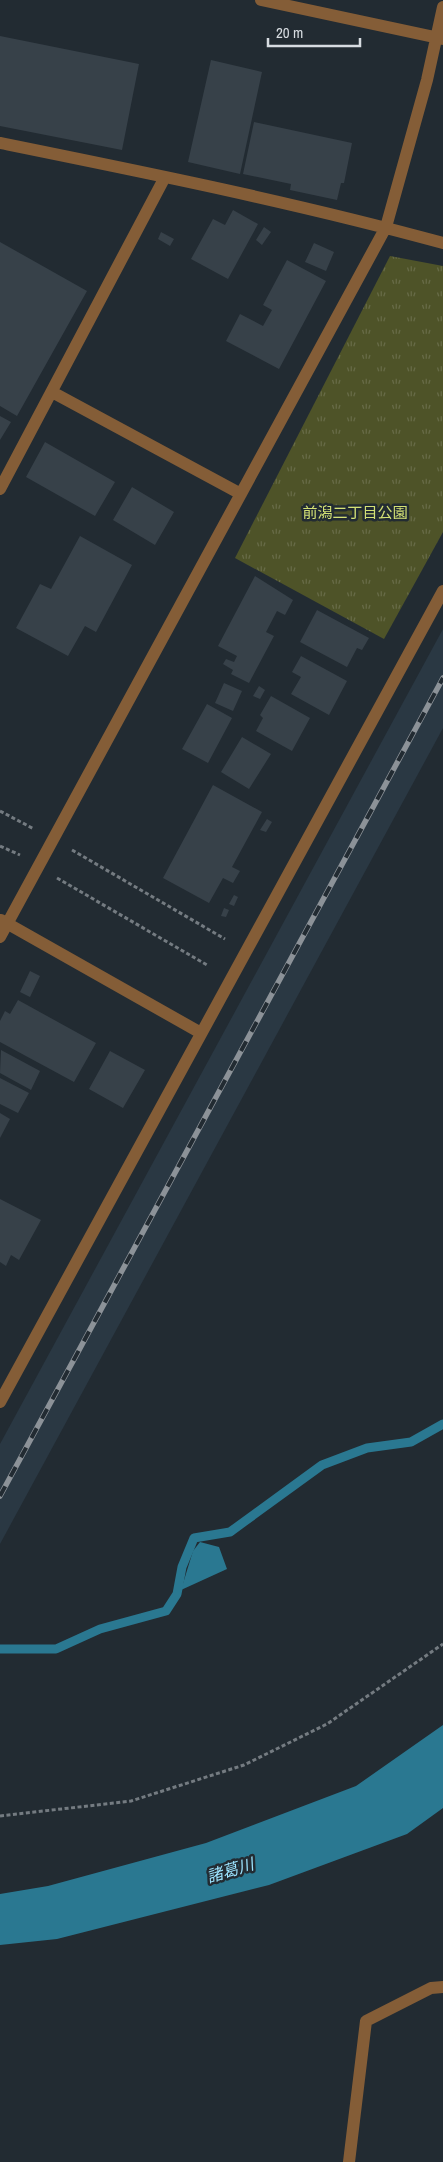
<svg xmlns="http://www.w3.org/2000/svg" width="443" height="2162" font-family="'Archivo Narrow','Noto Sans JP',sans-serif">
  <defs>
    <pattern id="park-tufts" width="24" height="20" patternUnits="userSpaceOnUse" patternTransform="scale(1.25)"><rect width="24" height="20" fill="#4e5328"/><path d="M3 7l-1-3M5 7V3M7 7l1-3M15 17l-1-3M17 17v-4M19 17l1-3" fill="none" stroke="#676b47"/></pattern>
  </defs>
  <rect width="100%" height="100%" fill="#222b32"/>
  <path fill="#2a3843" d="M 443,629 L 443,728 L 0,1544 L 0,1444 Z"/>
  <path fill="url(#park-tufts)" d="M 390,256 L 443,266 L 443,532 L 384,639 L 235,558 Z"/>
  <path fill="#2a7891" d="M 200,1542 L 219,1547 L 227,1569 L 181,1590 L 193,1551 Z
    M 443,1725 L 443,1808 L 407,1834 L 269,1885 L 57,1939 L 0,1945 L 0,1894 L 48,1886 L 206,1843 L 356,1786 Z"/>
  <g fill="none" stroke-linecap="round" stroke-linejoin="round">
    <path stroke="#2a7891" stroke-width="9" d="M 0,1649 L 56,1649 L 100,1629 L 166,1611 L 177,1594 L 182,1567 L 194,1538 L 230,1532 L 322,1465 L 367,1448 L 411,1442 L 443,1424"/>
  </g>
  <path fill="#374149" d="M 0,36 L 139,64 L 122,150 L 0,126 Z
    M 211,60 L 262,72 L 240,174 L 188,162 Z
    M 254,122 L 352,143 L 344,183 L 341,183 L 337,200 L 290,190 L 291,184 L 243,174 Z
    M 233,210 L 258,224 L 228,279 L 191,259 L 213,219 L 225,225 Z
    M 264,227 L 271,232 L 262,245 L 256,240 Z
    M 161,232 L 174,239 L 170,246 L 158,239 Z
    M 0,242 L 87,291 L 17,416 L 0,406 Z
    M 314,243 L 334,252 L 326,271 L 305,262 Z
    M 287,260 L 326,281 L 279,369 L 226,341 L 240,314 L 263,326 L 272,310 L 263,305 Z
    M 0,416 L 11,422 L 0,440 Z
    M 45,442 L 115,482 L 95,516 L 26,477 Z
    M 132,487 L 174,512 L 155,545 L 113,520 Z
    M 80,536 L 132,565 L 96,632 L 85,626 L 68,656 L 16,628 L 40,584 L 51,589 Z
    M 255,576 L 293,600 L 285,615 L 277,611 L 266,632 L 274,636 L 249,683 L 231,674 L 233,670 L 223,664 L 226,659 L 234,662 L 237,656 L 218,646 Z
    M 317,610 L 369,638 L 362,650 L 357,648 L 347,667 L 300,642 Z
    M 301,656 L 347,681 L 329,715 L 291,694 L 301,677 L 292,672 Z
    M 224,683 L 242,691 L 233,711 L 215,703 Z
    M 259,686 L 265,690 L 260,699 L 253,696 Z
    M 271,696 L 310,718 L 292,751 L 256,731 L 263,718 L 260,715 Z
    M 207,704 L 232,718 L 208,763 L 182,749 Z
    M 242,737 L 271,754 L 249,789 L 221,772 Z
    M 213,785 L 262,812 L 232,867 L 240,871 L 233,883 L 223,878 L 209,903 L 163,878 Z
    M 267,819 L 272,822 L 266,832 L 260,830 Z
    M 234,895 L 238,897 L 234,906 L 229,904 Z
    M 224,908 L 229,910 L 226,917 L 221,916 Z
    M 30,971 L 40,976 L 30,997 L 20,992 Z
    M 18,1000 L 96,1043 L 74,1082 L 0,1042 L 0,1021 L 5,1011 L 10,1014 Z
    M 1,1050 L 40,1071 L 31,1090 L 0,1073 Z
    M 110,1051 L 145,1070 L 123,1108 L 89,1089 Z
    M 0,1078 L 29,1093 L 18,1113 L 0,1104 Z
    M 0,1113 L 10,1119 L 0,1138 Z
    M 0,1199 L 41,1220 L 19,1260 L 11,1255 L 6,1266 L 0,1262 Z"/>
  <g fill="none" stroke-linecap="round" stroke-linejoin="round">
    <path stroke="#747b81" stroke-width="3" stroke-dasharray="4 2.5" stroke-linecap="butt" d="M 0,811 L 34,829
      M 0,846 L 20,855
      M 72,850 L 225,939
      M 57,878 L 207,965
      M 0,1816 L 131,1801 L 244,1765 L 327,1724 L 443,1644"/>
    <path stroke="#845d37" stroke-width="12" d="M 261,0 L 443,39
      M 0,143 C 148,173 297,203 443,243
      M 52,392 L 241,494
      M 0,489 L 165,177
      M 1,920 L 201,1033
      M 0,937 L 386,227 L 427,80 L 443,7
      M 0,1402 L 443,591
      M 349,2162 L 366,2021 L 431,1988 L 443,1987"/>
    <defs>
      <path id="rail" d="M 0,1496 L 443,678"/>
    </defs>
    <use href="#rail" stroke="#8c9298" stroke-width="5.5"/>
    <use href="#rail" stroke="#222b32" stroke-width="4" stroke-dasharray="11" stroke-linecap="butt"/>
  </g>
  <g text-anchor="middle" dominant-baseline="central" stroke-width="5" stroke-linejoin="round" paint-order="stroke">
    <g font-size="15" fill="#d4e175" stroke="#222b32">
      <text x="355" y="512">前潟二丁目公園</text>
    </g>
    <g font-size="16" font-style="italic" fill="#9ce4ff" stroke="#222b32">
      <text transform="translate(230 1870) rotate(-17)">諸葛川</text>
    </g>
  </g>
  <path d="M268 38v8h92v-8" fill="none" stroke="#d7dce1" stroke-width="2.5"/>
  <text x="276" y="38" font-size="15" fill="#d7dce1" stroke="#222b32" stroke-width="4" paint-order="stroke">20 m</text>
</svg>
